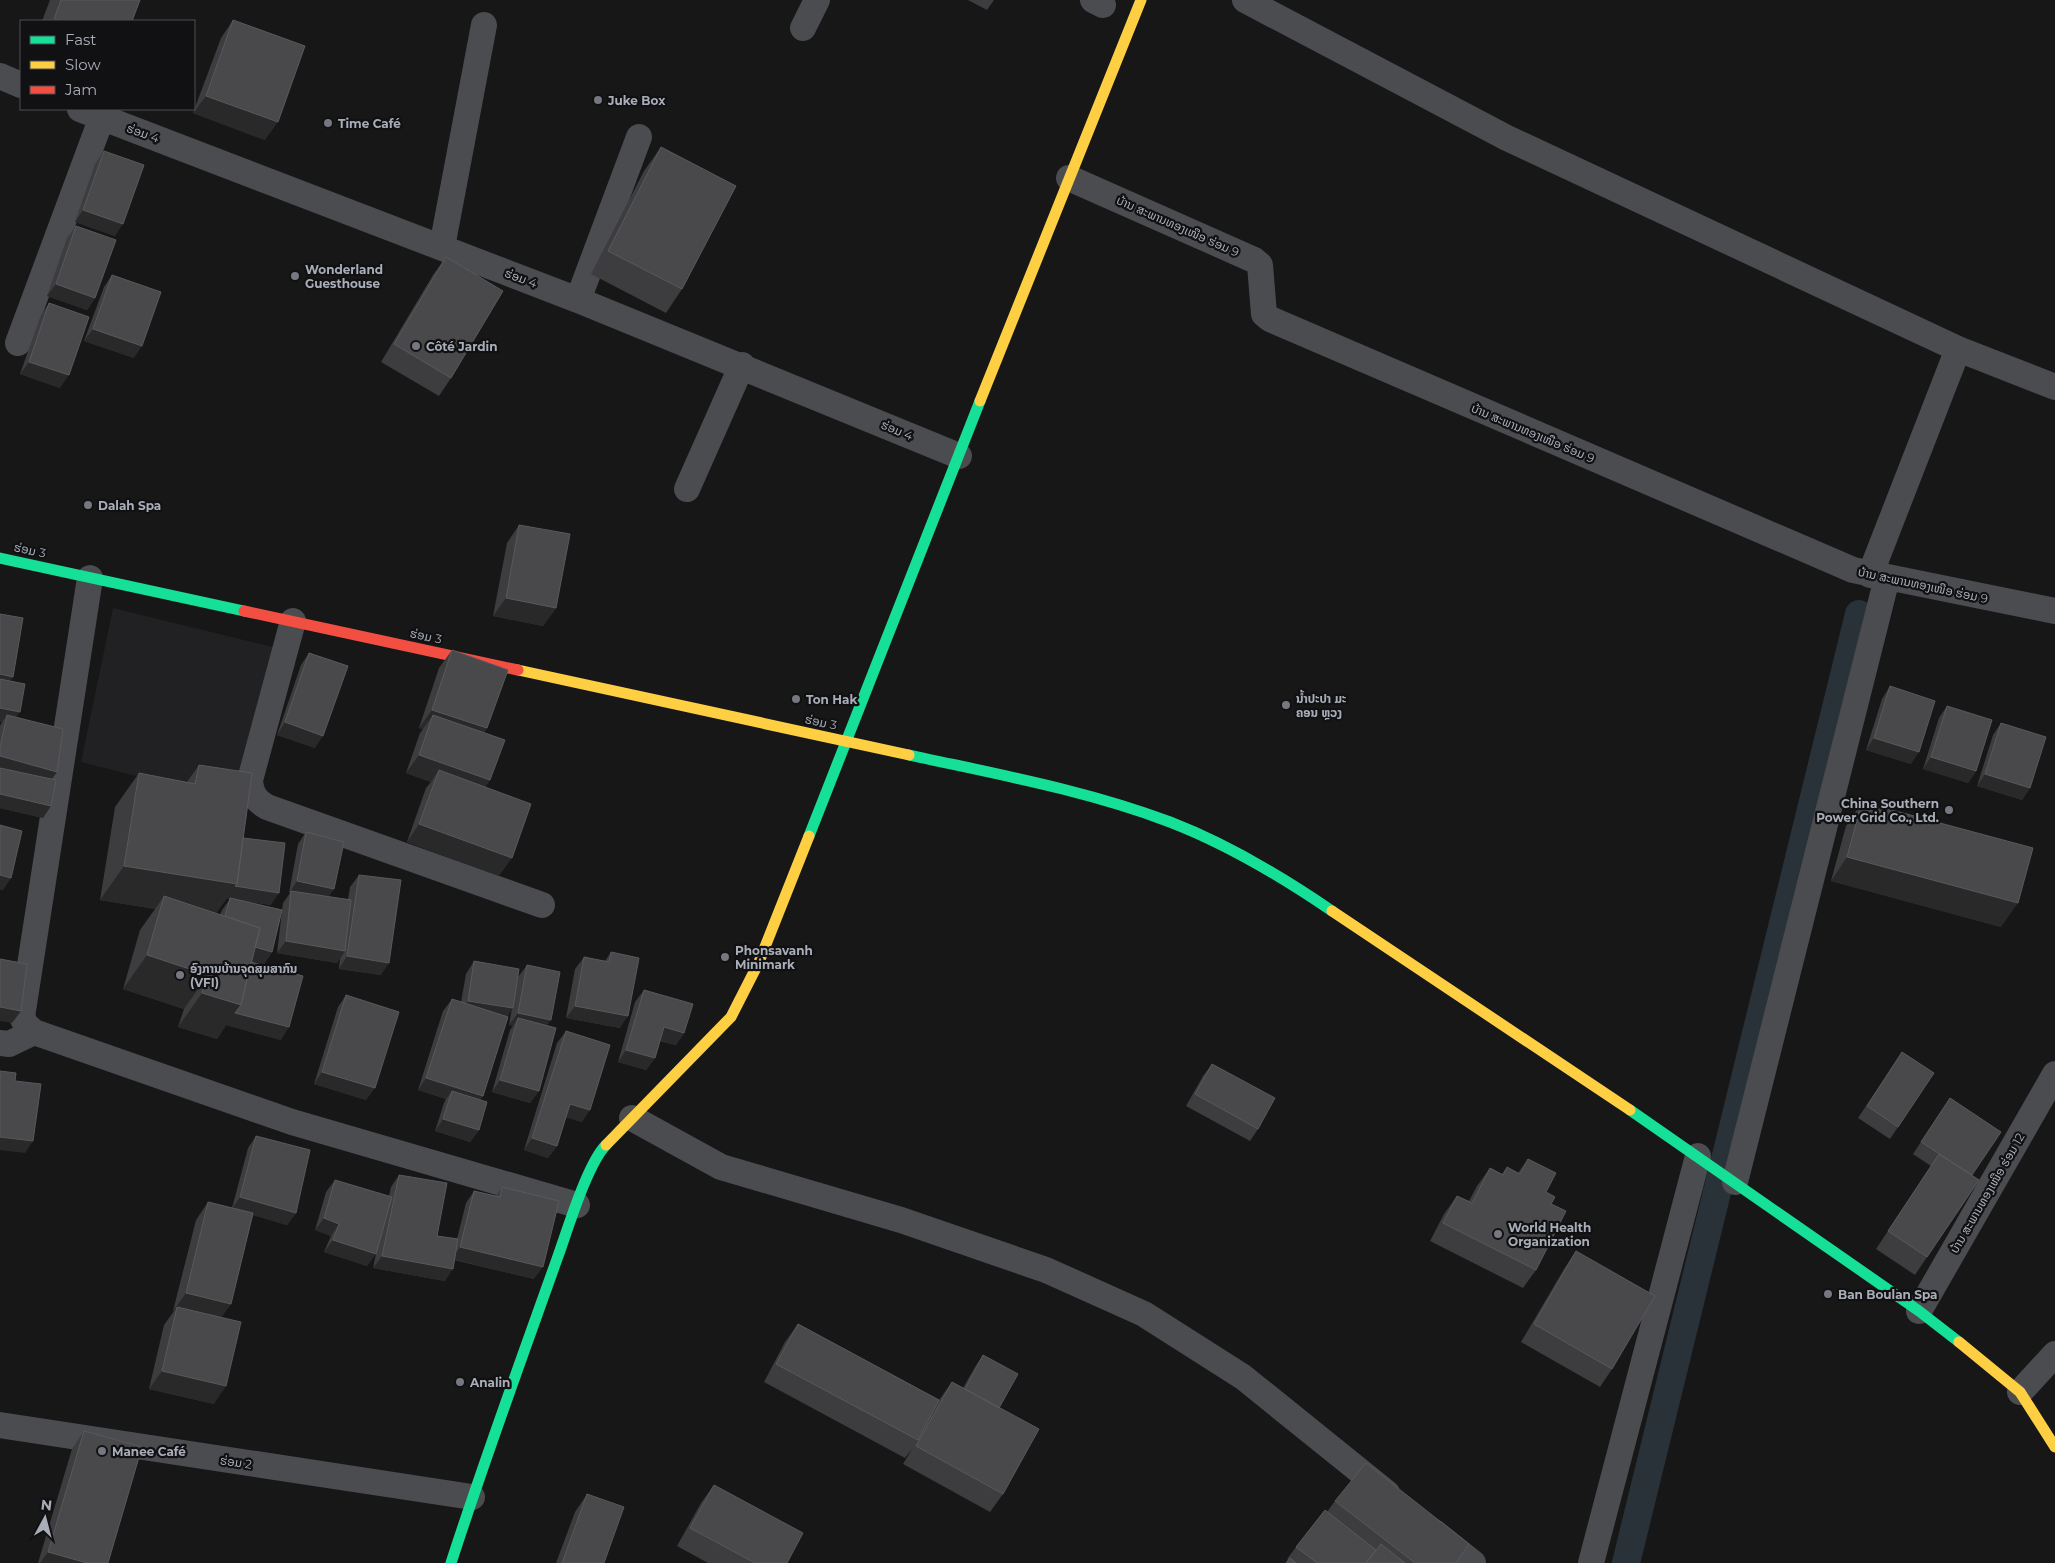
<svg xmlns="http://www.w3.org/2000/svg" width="2055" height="1563" font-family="Montserrat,'Noto Sans Lao',sans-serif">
  <rect width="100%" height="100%" fill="#171717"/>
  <path fill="#212123" d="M 113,608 L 281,649 L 243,803 L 81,762 Z"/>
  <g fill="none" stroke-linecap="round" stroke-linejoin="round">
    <path stroke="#2a3239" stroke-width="28" d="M 1626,1563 L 1859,614"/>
    <path stroke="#4b4c50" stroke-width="26" d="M 1093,0 L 1103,5
      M 1245,0 L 1507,138 L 1958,349 L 2055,387
      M 803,28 L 817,0
      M 0,76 L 21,85
      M 80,109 L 578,300 L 959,456
      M 1069,178 L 1254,260 L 1260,265 L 1264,314 L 1270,319 L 1853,570 L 2055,611
      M 442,247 L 484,25
      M 578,300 L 639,137
      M 18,343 L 102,117
      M 687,489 L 742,365
      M 1870,575 L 1958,349
      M 90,578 L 22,1017 L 26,1025 L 34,1032 L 292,1122 L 577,1205
      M 293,621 L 250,780 C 251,793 255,800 267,807 L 542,905
      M 0,1043 L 9,1044 L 34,1032
      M 632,1118 L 721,1167 L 901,1220 L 1046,1270 L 1144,1314 L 1243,1377 L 1387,1493
      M 1735,1182 L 1887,578
      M 1919,1311 L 2055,1074
      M 2020,1392 L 2055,1354
      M 0,1425 L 472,1497
      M 1434,1532 L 1473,1563
      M 1591,1563 L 1698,1156"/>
    <path stroke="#16e098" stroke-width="11" d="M 0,558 L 244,611
      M 909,755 C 996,774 1085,790 1170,822 C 1227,844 1281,876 1332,911
      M 809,836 L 980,401
      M 1630,1110 L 1919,1311 L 1959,1342
      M 451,1563 C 484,1461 521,1360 557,1259 C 567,1232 587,1164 606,1145"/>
    <path stroke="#ffcf43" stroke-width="11" d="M 980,401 L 1141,0
      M 518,670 L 909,755
      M 1332,911 L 1630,1110
      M 606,1145 L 731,1017 L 759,962 L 809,836
      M 1959,1342 L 2020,1392 L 2055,1447"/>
    <path stroke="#f24e42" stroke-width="11" d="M 244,611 L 518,670"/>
  </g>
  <path fill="#3d3d3f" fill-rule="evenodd" d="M 50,0 L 140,0 L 132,21 L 42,21 Z
    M 968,0 L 994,0 L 987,10 Z
    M 233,20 L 265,140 L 193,113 L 221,38 Z
    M 661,147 L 682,289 L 666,313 L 591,274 L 644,171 Z
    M 104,151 L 115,236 L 75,222 L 95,164 Z
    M 76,226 L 95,298 L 87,310 L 47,296 L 67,238 Z
    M 446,257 L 451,378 L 439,396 L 381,362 L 433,275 Z
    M 112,275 L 134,358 L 84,341 L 104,287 Z
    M 49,303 L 60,388 L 20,374 L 41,315 Z
    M 519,525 L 556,608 L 543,626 L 493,616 L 507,543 Z
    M 0,614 L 13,677 L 10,681 L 16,717 L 57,772 L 52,779 L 43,818 L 0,808 L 0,726 L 2,722 Z
    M 452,650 L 487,728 L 484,733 L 490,780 L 485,787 L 499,876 L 407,842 L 426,788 L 431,782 L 406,773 L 420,733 L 423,729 L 419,728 L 439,668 Z
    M 309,653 L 315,748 L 277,735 L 301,665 Z
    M 1890,686 L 1911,764 L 1866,750 L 1882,699 Z
    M 1947,706 L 1976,771 L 1968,783 L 1923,769 L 1939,718 Z
    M 2001,723 L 2030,788 L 2022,800 L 1977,786 L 1993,735 Z
    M 199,765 L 243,838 L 271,905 L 236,900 L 282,910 L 283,903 L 290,893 L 289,893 L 298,844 L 306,832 L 329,897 L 348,899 L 350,887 L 359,875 L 381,975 L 339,969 L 340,958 L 337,963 L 277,953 L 282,911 L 272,952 L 264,964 L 252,961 L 251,962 L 281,1040 L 226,1025 L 217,1039 L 178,1027 L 184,1009 L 123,989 L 140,930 L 155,909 L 100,900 L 115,807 L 139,773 L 187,782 ZM 227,898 L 230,899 L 222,910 L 220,915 L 216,913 Z
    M 1862,802 L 2001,927 L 1831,881 L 1846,826 Z
    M 611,952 L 620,1028 L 566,1018 L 575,969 L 584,957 L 605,961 Z
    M 474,961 L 514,999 L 518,977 L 527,965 L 547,1026 L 539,1091 L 530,1103 L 492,1092 L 510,1030 L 513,1026 L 509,1025 L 512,1008 L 507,1017 L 483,1096 L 480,1100 L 479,1130 L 470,1142 L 435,1131 L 444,1103 L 446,1099 L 418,1090 L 443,1011 L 452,999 L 461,1002 L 466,974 Z
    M 644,990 L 684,1033 L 676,1045 L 660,1041 L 655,1058 L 646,1070 L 618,1062 L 635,1002 Z
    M 346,995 L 366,1100 L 314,1084 L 338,1007 Z
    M 566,1031 L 582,1122 L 566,1117 L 557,1146 L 548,1158 L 524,1150 L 557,1043 Z
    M 1902,1052 L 1898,1127 L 1890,1139 L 1858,1118 Z
    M 1212,1064 L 1258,1129 L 1250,1141 L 1186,1106 L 1203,1076 Z
    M 1942,1110 L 1971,1175 L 1927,1257 L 1915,1275 L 1876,1249 L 1931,1166 L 1913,1154 Z
    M 256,1136 L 296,1213 L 287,1225 L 253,1215 L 231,1304 L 221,1317 L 214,1404 L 149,1389 L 164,1325 L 174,1311 L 173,1311 L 196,1220 L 208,1202 L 232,1208 L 248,1148 Z
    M 1528,1159 L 1546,1192 L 1551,1204 L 1536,1270 L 1523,1288 L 1430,1241 L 1444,1214 L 1457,1196 L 1469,1201 L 1477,1186 L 1490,1168 L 1502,1174 L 1507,1167 L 1518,1173 Z
    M 399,1175 L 437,1236 L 457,1239 L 466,1203 L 474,1191 L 496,1196 L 502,1187 L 534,1279 L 454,1260 L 445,1281 L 373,1268 L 378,1245 L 367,1266 L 324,1252 L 331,1236 L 315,1230 L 326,1192 L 335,1180 L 389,1196 L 391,1187 Z
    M 1576,1251 L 1612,1369 L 1600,1387 L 1521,1342 L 1564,1269 Z
    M 798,1324 L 939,1400 L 952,1382 L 963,1388 L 975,1367 L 983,1355 L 999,1408 L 1003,1494 L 990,1512 L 903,1464 L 912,1449 L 905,1458 L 764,1382 L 785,1342 Z
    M 84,1431 L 108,1563 L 38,1563 L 72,1449 Z
    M 714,1485 L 787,1563 L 708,1563 L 677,1546 L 701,1503 Z
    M 587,1494 L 604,1563 L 556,1563 L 575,1512 Z
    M 1335,1501 L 1456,1563 L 1286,1563 L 1289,1560 L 1287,1559 L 1296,1547 L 1327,1512 Z"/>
  <path fill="#29292a" d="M 54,19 L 62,21 L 53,21 Z
    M 206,96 L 278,122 L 265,140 L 193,113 Z
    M 83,210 L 123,224 L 115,236 L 75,222 Z
    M 56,284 L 95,298 L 87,310 L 47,296 Z
    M 93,329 L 142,346 L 134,358 L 84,341 Z
    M 29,362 L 69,375 L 60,388 L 20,374 Z
    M 506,598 L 556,608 L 543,626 L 493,616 Z
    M 0,674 L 13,677 L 4,689 L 0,688 Z
    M 0,708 L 20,712 L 11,724 L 7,715 L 2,722 L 0,722 Z
    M 432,710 L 487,728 L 475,746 L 433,715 L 423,729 L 419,728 Z
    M 285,722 L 323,736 L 315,748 L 277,735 Z
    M 1874,738 L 1919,752 L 1911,764 L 1866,750 Z
    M 419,755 L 490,780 L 478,798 L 439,770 L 431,782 L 406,773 Z
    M 0,756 L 57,772 L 48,784 L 0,771 Z
    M 1931,757 L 1976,771 L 1968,783 L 1923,769 Z
    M 1985,774 L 2030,788 L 2022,800 L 1977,786 Z
    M 0,794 L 51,806 L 43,818 L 0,808 Z
    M 419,824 L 512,858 L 499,876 L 407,842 Z
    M 1847,857 L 2018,903 L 2001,927 L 1831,881 Z
    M 124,866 L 237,884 L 279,893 L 271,905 L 227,898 L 213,918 L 164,896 L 155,909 L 100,900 Z
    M 0,875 L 11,878 L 3,890 L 0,890 Z
    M 297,881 L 334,889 L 326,901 L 291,891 L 290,893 L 289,893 Z
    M 220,938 L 272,952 L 264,964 L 211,950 Z
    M 286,941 L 345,951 L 337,963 L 277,953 Z
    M 147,955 L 208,975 L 184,1009 L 123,989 Z
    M 347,956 L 389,963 L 381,975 L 339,969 Z
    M 202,993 L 241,1005 L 289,1027 L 281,1040 L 226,1025 L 217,1039 L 178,1027 Z
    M 468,1001 L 513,1008 L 504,1020 L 459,1013 Z
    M 575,1006 L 628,1016 L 620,1028 L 566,1018 Z
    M 0,1007 L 21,1011 L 12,1023 L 0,1021 Z
    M 518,1013 L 551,1020 L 542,1032 L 518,1018 L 513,1026 L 509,1025 Z
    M 664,1027 L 684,1033 L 676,1045 L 656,1039 Z
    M 626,1050 L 655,1058 L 646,1070 L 618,1062 Z
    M 322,1072 L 375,1088 L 366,1100 L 314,1084 Z
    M 426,1078 L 483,1096 L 474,1108 L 452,1091 L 446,1099 L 418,1090 Z
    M 500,1080 L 539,1091 L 530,1103 L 492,1092 Z
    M 570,1104 L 590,1110 L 582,1122 L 561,1116 Z
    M 443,1119 L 479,1130 L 470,1142 L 435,1131 Z
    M 0,1137 L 33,1141 L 25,1153 L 0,1150 Z
    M 532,1138 L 557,1146 L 548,1158 L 524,1150 Z
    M 240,1197 L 296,1213 L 287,1225 L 232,1209 Z
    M 324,1218 L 339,1224 L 331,1236 L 315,1230 Z
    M 333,1240 L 376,1254 L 367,1266 L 324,1252 Z
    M 460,1247 L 543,1267 L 534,1279 L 452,1259 Z
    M 382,1256 L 453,1269 L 445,1281 L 373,1268 Z
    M 186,1293 L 231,1304 L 218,1322 L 177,1307 L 174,1311 L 173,1311 Z
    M 162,1371 L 226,1386 L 214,1404 L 149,1389 Z
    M 48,1552 L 87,1563 L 40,1563 Z"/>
  <path fill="#49494c" stroke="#58595d" d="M 61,0 L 140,0 L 132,21 L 62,21 L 54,19 Z
    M 233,20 L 305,46 L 278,122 L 206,96 Z
    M 661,147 L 736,186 L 682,289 L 608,251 Z
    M 104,151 L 144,165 L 123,224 L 83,210 Z
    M 76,226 L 116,240 L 95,298 L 56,284 Z
    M 446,257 L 503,291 L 451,378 L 394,344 Z
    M 112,275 L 161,292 L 142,346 L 93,329 Z
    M 49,303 L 89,317 L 69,375 L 29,362 Z
    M 519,525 L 570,534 L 556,608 L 506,598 Z
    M 0,614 L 23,618 L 13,677 L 0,674 Z
    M 452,650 L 508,670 L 487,728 L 432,710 Z
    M 309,653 L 348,666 L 323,736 L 285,722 Z
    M 0,679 L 25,684 L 20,712 L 0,708 Z
    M 1890,686 L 1935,701 L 1919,752 L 1874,738 Z
    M 1947,706 L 1992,720 L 1976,771 L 1931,757 Z
    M 7,715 L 63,729 L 57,772 L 0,756 L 0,747 Z
    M 433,715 L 505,740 L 490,780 L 419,755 Z
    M 2001,723 L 2046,737 L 2030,788 L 1985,774 Z
    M 199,765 L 252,773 L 237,884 L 124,866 L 139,773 L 195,784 Z
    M 0,768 L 56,780 L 51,806 L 0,794 Z
    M 439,770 L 531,804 L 512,858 L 419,824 Z
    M 1862,802 L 2033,848 L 2018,903 L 1847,857 Z
    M 0,825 L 22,831 L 11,878 L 0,875 Z
    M 306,832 L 344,842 L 334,889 L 297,881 Z
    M 243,838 L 285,843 L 279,893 L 235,886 L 237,884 Z
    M 359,875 L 401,880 L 389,963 L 347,956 Z
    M 291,891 L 351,900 L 345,951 L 286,941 Z
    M 164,896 L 260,928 L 241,1005 L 202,993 L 208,975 L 147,955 Z
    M 230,898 L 282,910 L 272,952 L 255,947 L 260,928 L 225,916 Z
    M 611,952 L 639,958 L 628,1016 L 575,1006 L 584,957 L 609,962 Z
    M 0,959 L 27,964 L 21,1011 L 0,1007 Z
    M 474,961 L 519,969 L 513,1008 L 468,1001 Z
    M 251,962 L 303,976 L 289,1027 L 235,1013 L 241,1005 Z
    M 527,965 L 560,972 L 551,1020 L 518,1013 Z
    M 644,990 L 693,1004 L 684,1033 L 664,1027 L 655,1058 L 626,1050 Z
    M 346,995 L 399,1012 L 375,1088 L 322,1072 Z
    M 452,999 L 508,1017 L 483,1096 L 426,1078 Z
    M 518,1018 L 556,1028 L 539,1091 L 500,1080 Z
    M 566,1031 L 610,1045 L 590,1110 L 570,1104 L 557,1146 L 532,1138 Z
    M 1902,1052 L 1934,1073 L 1898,1127 L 1867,1106 Z
    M 1212,1064 L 1275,1098 L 1258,1129 L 1195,1094 Z
    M 0,1071 L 16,1073 L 15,1081 L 41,1084 L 33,1141 L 0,1137 Z
    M 452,1091 L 487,1102 L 479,1130 L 443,1119 Z
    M 1950,1098 L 2001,1132 L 1972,1175 L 1921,1142 Z
    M 256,1136 L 310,1150 L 296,1213 L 240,1197 Z
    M 1939,1154 L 1979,1180 L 1927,1257 L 1888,1231 Z
    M 1528,1159 L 1556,1173 L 1546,1192 L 1555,1197 L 1551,1204 L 1566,1211 L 1536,1270 L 1443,1223 L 1457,1196 L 1472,1203 L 1490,1168 L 1503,1175 L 1507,1167 L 1520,1174 Z
    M 399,1175 L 447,1183 L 437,1236 L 458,1239 L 453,1269 L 382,1256 Z
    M 335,1180 L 392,1197 L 376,1254 L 333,1240 L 339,1224 L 324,1218 Z
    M 502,1187 L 559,1201 L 543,1267 L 460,1247 L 474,1191 L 500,1197 Z
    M 208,1202 L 253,1213 L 231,1304 L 186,1293 Z
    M 1576,1251 L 1655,1296 L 1612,1369 L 1534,1324 Z
    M 177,1307 L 241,1322 L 226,1386 L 162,1371 Z
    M 798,1324 L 939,1400 L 918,1440 L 776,1364 Z
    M 983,1355 L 1018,1374 L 999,1408 L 965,1389 Z
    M 952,1382 L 1039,1429 L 1003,1494 L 916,1446 Z
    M 84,1431 L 142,1447 L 108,1563 L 87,1563 L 48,1552 Z
    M 1366,1463 L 1469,1544 L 1456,1563 L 1415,1563 L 1335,1501 Z
    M 714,1485 L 803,1533 L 787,1563 L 755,1563 L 690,1528 Z
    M 587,1494 L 624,1507 L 604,1563 L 562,1563 Z
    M 1325,1510 L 1376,1550 L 1366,1563 L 1317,1563 L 1296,1547 Z
    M 1381,1544 L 1405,1563 L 1366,1563 Z
    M 1290,1558 L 1296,1563 L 1286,1563 Z"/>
  <g fill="#757880" stroke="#111113" stroke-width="2">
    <circle cx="598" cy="100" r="5"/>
    <circle cx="328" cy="123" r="5"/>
    <circle cx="295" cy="276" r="5"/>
    <circle cx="416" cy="346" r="5"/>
    <circle cx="88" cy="505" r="5"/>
    <circle cx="796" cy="699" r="5"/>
    <circle cx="1286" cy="705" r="5"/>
    <circle cx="1949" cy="810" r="5"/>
    <circle cx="725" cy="957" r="5"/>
    <circle cx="180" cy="975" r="5"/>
    <circle cx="1498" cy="1234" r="5"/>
    <circle cx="1828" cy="1294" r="5"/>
    <circle cx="460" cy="1382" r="5"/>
    <circle cx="102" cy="1451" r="5"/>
  </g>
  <g text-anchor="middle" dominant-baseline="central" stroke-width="4.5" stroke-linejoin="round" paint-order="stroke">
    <g font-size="12" font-weight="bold" fill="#a8adb8" stroke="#111113" text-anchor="start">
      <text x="608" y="100">Juke Box</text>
      <text x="338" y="123">Time Café</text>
      <text x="305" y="269">Wonderland<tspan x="305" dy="14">Guesthouse</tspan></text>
      <text x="426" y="346">Côté Jardin</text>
      <text x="98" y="505">Dalah Spa</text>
      <text x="1296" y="698">ນ້ຳປະປາ ມະ<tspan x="1296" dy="14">ຄອນ ຫຼວງ</tspan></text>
      <text x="806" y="699">Ton Hak</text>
      <text x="1939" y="803" text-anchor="end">China Southern<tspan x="1939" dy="14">Power Grid Co., Ltd.</tspan></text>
      <text x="735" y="950">Phonsavanh<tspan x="735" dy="14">Minimark</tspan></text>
      <text x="190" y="968">ອົງການບ້ານຈຸດສຸມສາກົນ<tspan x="190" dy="14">(VFI)</tspan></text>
      <text x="1508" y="1227">World Health<tspan x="1508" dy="14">Organization</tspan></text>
      <text x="1838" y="1294">Ban Boulan Spa</text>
      <text x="470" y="1382">Analin</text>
      <text x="112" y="1451">Manee Café</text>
    </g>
    <g font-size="12" fill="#a8adb8" stroke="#111113">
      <text transform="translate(143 133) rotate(20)">ຮ່ອມ 4</text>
      <text transform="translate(1178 226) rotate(24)">ບ້ານ ສະພານທອງເໜືອ ຮ່ອມ 9</text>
      <text transform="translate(521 278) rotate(21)">ຮ່ອມ 4</text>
      <text transform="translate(897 430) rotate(23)">ຮ່ອມ 4</text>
      <text transform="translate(1533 433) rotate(23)">ບ້ານ ສະພານທອງເໜືອ ຮ່ອມ 9</text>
      <text transform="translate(30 550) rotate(12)">ຮ່ອມ 3</text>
      <text transform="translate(1923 585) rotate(12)">ບ້ານ ສະພານທອງເໜືອ ຮ່ອມ 9</text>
      <text transform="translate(426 636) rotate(12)">ຮ່ອມ 3</text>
      <text transform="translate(821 722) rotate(12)">ຮ່ອມ 3</text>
      <text transform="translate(1987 1193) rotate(-60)">ບ້ານ ສະພານທອງເໜືອ ຮ່ອມ 12</text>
      <text transform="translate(236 1462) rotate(8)">ຮ່ອມ 2</text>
    </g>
  </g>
  <rect x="20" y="20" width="175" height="90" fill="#111113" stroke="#4d4f55"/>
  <rect x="30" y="36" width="25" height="8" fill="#16e098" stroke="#4d4f55"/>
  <text x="65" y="45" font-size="15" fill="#a8adb8">Fast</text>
  <rect x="30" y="61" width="25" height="8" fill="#ffcf43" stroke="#4d4f55"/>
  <text x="65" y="70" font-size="15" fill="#a8adb8">Slow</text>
  <rect x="30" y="86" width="25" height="8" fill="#f24e42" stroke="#4d4f55"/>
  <text x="65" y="95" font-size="15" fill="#a8adb8">Jam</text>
  <g transform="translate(45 1518) rotate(7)" stroke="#111113" stroke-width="4" paint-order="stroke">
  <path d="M0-4L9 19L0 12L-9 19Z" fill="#a8adb8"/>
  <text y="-8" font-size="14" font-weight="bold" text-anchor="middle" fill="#a8adb8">N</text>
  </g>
</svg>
